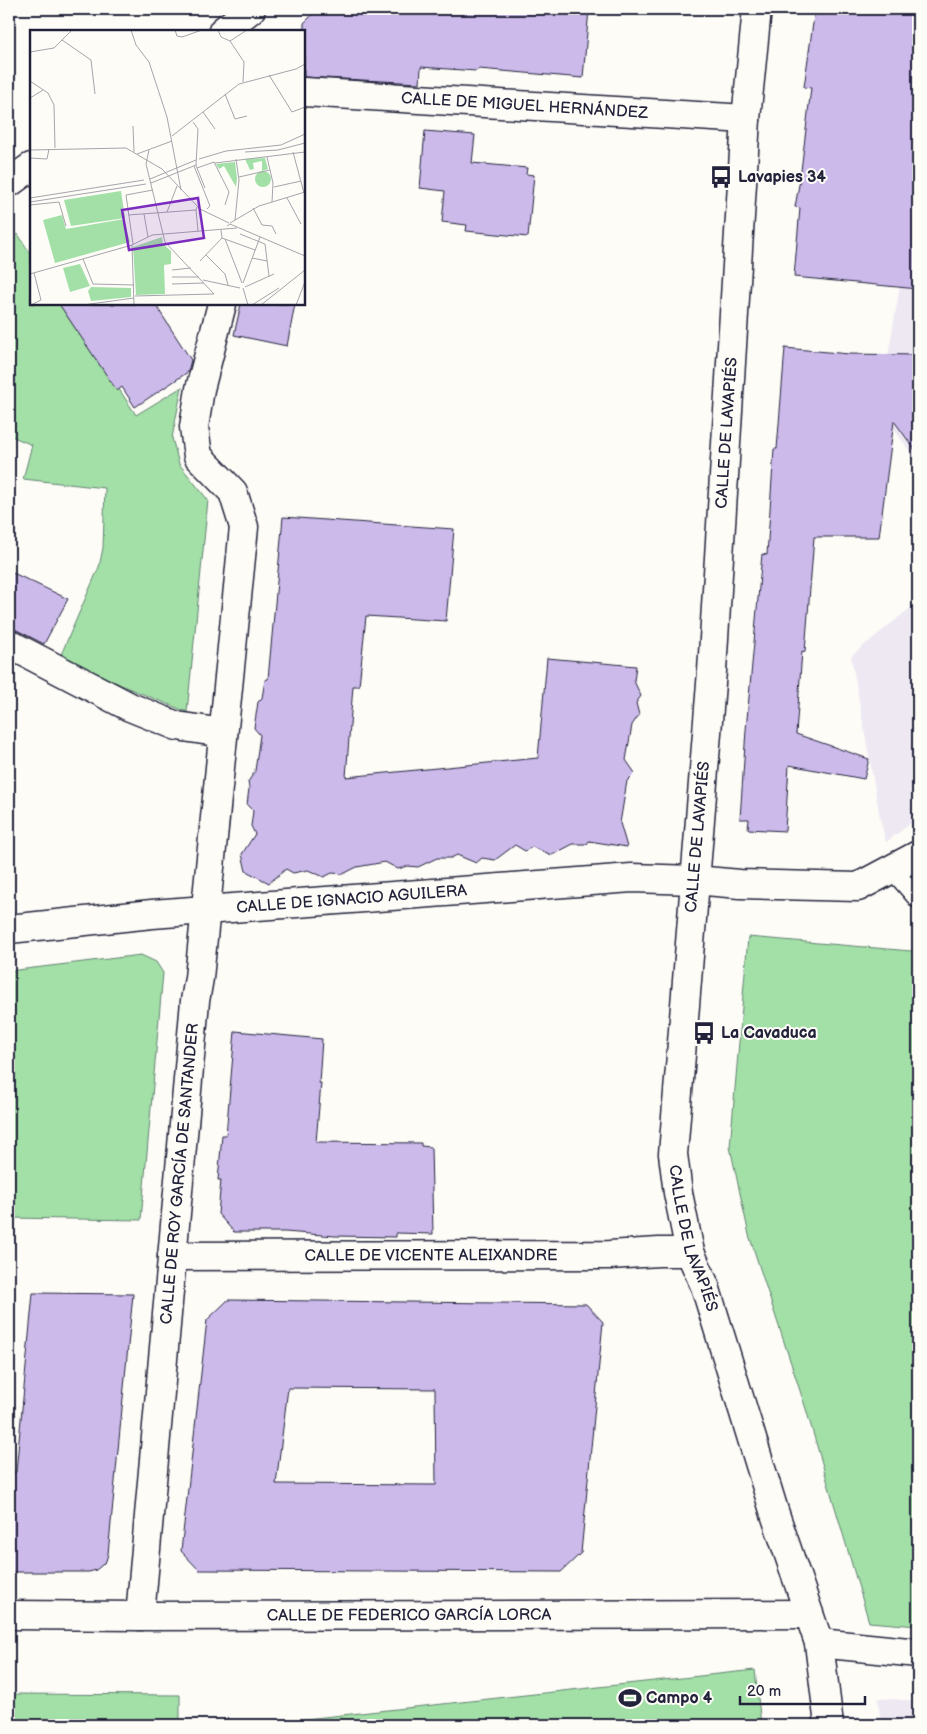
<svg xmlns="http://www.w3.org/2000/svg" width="927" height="1734" font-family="'Balsamiq Sans',sans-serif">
  <rect width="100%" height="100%" fill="#fdfcf7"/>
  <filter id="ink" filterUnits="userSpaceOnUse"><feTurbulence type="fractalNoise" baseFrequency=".02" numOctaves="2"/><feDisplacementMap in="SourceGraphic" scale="10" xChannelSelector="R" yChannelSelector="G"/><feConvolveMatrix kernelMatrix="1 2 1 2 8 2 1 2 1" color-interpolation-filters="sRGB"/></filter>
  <g filter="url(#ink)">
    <path fill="#eee8f3" d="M 918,152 L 918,463 L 888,421 L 885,374 L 904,262 Z
      M 918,602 L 918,818 L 886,842 L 881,823 L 851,656 Z
      M 878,1698 L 918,1701 L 918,1725 L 881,1725 Z"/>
    <path fill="#a3e0a7" stroke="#628171" d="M 18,234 L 31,255 L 31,304 L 63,304 L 136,415 L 182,387 L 172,438 L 179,464 L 208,500 L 187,712 L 128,688 L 60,657 L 99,567 L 103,548 L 105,488 L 23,479 L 32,445 L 9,435 L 9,240 Z
      M 748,937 L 911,951 L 918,945 L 918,1626 L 869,1622 L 806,1409 L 749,1235 L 730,1147 Z
      M 141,955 L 156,962 L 163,973 L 141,1220 L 9,1218 L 9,971 Z
      M 755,1670 L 761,1725 L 250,1725 Z
      M 9,1694 L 180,1695 L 180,1725 L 9,1725 Z"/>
    <path fill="#ccbaeb" stroke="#22223b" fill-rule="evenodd" d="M 318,9 L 589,9 L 583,78 L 479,69 L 476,71 L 421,67 L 420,83 L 304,77 L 304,23 Z
      M 815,9 L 918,9 L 918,289 L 794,277 L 800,208 L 795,207 L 800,179 L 811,88 L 804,87 Z
      M 425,131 L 475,135 L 472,163 L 527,168 L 526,174 L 534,175 L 528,237 L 466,231 L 467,225 L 442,222 L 445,191 L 420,188 Z
      M 59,304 L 155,304 L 191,360 L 188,372 L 135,407 L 122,387 L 117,391 Z
      M 241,304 L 295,304 L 287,346 L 234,335 Z
      M 785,348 L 849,354 L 918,355 L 918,454 L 894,421 L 879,537 L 814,537 L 805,652 L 802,651 L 796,734 L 869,759 L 864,779 L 789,765 L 785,831 L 748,829 L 749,819 L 740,819 L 746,730 L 762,554 L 767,555 L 774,449 L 777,449 Z
      M 283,517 L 454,529 L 446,621 L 366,616 L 359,686 L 353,686 L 346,777 L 538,758 L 547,658 L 636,666 L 634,681 L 641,696 L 636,703 L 639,715 L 632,725 L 626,760 L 635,773 L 627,781 L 620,823 L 627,847 L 589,841 L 587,844 L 573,844 L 552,855 L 532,847 L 525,851 L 515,845 L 495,860 L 482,858 L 476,863 L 457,855 L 451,858 L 437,858 L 418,867 L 408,866 L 398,869 L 385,862 L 357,867 L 343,874 L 332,873 L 324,877 L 308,870 L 293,873 L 286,869 L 269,883 L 246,871 L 242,854 L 255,834 L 251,826 L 253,811 L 247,805 L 249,788 L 248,782 L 255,771 L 260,735 L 254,728 L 258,702 L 262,698 L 265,680 L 268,679 Z
      M 9,571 L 68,599 L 44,644 L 9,626 Z
      M 235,1031 L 322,1039 L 319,1083 L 321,1083 L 316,1142 L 421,1143 L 421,1146 L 431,1147 L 433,1234 L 396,1233 L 396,1237 L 335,1236 L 285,1232 L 234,1232 L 218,1214 L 221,1180 L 218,1180 L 222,1135 L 226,1135 Z
      M 33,1293 L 133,1294 L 108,1554 L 106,1561 L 102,1565 L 96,1570 L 89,1572 L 9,1572 L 9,1472 L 16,1472 Z
      M 228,1300 L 586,1304 L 603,1322 L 581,1553 L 561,1572 L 199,1570 L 181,1551 L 207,1320 ZM 288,1388 L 435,1389 L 436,1485 L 276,1484 Z"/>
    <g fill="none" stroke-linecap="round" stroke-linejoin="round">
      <defs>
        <path id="service" d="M 892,869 L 918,899"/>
        <g id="minor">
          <path d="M 223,31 L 251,9"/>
          <path id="s1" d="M 304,92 L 746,119"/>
          <path d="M 9,183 L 31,167"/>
          <path d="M 9,644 L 130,707 L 177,726 L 223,733"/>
          <path id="s2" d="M 9,929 L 152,914 L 632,878 L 694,880 L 740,884 L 858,887 L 918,855"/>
          <path id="s3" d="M 172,1256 L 609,1255 L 659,1252 L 690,1252"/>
          <path id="s4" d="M 9,1615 L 140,1616 L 809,1614"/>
          <path id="s5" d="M 140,1616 L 195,1001 L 199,978 L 244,527 L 233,492 L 198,456 L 194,427 L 200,389 L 222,304"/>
          <path d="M 819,1643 L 918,1653"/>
        </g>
        <g id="secondary">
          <path id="s6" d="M 757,9 L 746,119 L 712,671 L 673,1154 L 678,1193 L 690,1252 L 705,1286 L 775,1514 L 819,1643 L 829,1725"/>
        </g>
      </defs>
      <use href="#service" stroke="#22223b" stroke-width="21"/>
      <use href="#minor" stroke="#22223b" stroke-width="31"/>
      <use href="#secondary" stroke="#22223b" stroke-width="31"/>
      <use href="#service" stroke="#fdfcf7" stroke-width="18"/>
      <use href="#minor" stroke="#fdfcf7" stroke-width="28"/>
      <use href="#secondary" stroke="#fdfcf7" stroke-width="28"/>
    </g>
  </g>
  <defs>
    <symbol id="bus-bare" viewBox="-9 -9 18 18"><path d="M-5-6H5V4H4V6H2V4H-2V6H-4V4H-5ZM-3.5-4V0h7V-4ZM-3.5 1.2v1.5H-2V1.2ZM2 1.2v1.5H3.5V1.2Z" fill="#22223b" stroke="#fdfcf7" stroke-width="2.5" paint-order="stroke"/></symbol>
    <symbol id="stadium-bare" viewBox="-9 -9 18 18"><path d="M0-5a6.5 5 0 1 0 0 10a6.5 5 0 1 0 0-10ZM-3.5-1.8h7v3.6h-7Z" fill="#22223b" stroke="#fdfcf7" stroke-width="2.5" paint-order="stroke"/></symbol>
  </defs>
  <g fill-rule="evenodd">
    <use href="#bus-bare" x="705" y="161" width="32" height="32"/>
    <use href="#bus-bare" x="688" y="1017" width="32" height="32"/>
    <use href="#stadium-bare" x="614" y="1682" width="32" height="32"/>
  </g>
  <g text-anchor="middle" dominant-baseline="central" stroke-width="4" stroke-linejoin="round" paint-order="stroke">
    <g font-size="16" fill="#22223b" stroke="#fdfcf7">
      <text stroke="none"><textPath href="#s1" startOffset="221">CALLE DE MIGUEL HERNÁNDEZ</textPath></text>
      <text transform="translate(727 433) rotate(-86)">CALLE DE LAVAPIÉS</text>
      <text transform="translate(698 837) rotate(-85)">CALLE DE LAVAPIÉS</text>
      <text stroke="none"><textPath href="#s2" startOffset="344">CALLE DE IGNACIO AGUILERA</textPath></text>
      <text stroke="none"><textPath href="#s5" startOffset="444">CALLE DE ROY GARCÍA DE SANTANDER</textPath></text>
      <text stroke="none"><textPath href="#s6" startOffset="1235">CALLE DE LAVAPIÉS</textPath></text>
      <text stroke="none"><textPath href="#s3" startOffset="259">CALLE DE VICENTE ALEIXANDRE</textPath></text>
      <text stroke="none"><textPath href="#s4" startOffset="400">CALLE DE FEDERICO GARCÍA LORCA</textPath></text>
    </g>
    <g font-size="16" font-weight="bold" fill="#22223b" stroke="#fdfcf7" text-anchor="start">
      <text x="738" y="177">Lavapies 34</text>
      <text x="721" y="1033">La Cavaduca</text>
      <text x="646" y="1698">Campo 4</text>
    </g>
  </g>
  <g transform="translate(30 30)">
    <rect width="275" height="275" fill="#fdfcf7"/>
    <path d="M 235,128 L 238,139 L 232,141 L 232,131 L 223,133 L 224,139 L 220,140 L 215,129 ZM 205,132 L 207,148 L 206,157 L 194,136 L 189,139 L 186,134 ZM225 149a8 8 0 1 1 16 0a8 8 0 1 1-16 0ZM 91,161 L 95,188 L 41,196 L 34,170 ZM 32,185 L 36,199 L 94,189 L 100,212 L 25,233 L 13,190 ZM 132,207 L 133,214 L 141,221 L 141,234 L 134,235 L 135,264 L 106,265 L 103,217 ZM 50,234 L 60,256 L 40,262 L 33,238 ZM 61,257 L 101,258 L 101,267 L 61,271 L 58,261 Z" fill="#a3e0a7"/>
    <path fill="none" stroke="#a5a5ac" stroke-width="1" d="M 101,0 L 106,15 L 119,32 L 137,87 L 151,160M 145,0 L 147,6 L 152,7 L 172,0M 188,0 L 191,7 L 200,11M 32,10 L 61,30 L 65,64M 0,22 L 24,18 L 42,0M 239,45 L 262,82 L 275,77M 0,51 L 18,63 L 24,75 L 25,118M 213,52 L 214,32 L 200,11 L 217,0M 195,64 L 205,89 L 217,86M 0,68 L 13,60M 173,82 L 185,99M 163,92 L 168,99 L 166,135M 103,96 L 104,122M 142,106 L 209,54 L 266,39 L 275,34M 0,120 L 96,118 L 132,139 L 170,179 L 199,193M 119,120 L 116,134 L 135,212 L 184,264M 215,122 L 248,120 L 275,113M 263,122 L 274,163M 107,124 L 142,111M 237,127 L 243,153 L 242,172M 0,128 L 17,129 L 19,119M 169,129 L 196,121 L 251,115 L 275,104M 185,133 L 275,122M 166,135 L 167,138 L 184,132 L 199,162 L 195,175M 164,136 L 180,176 L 177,179M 167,138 L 175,158M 209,147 L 240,140M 120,149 L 166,130M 121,153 L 166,135M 244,157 L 271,151M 0,168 L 114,150M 257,168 L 271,194M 0,172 L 116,154M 0,175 L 29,172 L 36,196M 223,178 L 232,195 L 242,196 L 246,204M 166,180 L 168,201M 137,182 L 147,156M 114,184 L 118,207M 98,185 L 166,180 L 167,177M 205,190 L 209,150 L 206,129M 200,193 L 229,176 L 275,162M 197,196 L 200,194 L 275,226M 191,200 L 192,208 L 225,220M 210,204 L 235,214 L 239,246M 195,209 L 212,253M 103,214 L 96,165 L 123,160M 102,215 L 104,275M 176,225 L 195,244 L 198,255M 222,228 L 237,231M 53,229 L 63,254 L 104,255M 170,231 L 192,208M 142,240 L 161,238M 0,244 L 102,215 L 122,205 L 207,198M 142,247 L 169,247M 173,250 L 210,258M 213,253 L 230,207M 142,254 L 174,253M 215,257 L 244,244M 213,258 L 218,275M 105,266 L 184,264M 1,275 L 11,270 L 4,243M 53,275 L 104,268M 97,275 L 180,275M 222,275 L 249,258M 231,275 L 275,240M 266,275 L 275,252"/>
    <path fill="#7b2cbf" fill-opacity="0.15" stroke="#7b2cbf" stroke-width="2.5" d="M 168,168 L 174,208 L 99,220 L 92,180 Z"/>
    <rect width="275" height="275" fill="none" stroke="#22223b" stroke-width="2.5"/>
  </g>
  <rect width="927" height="1734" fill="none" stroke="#fdfcf7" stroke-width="30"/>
  <rect x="15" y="15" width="897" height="1704" fill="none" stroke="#22223b" stroke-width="2" filter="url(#ink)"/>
  <path d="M740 1696v8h125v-8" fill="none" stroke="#22223b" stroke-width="2.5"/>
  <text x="747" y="1696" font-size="15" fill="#22223b" stroke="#fdfcf7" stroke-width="4" paint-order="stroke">20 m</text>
</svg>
